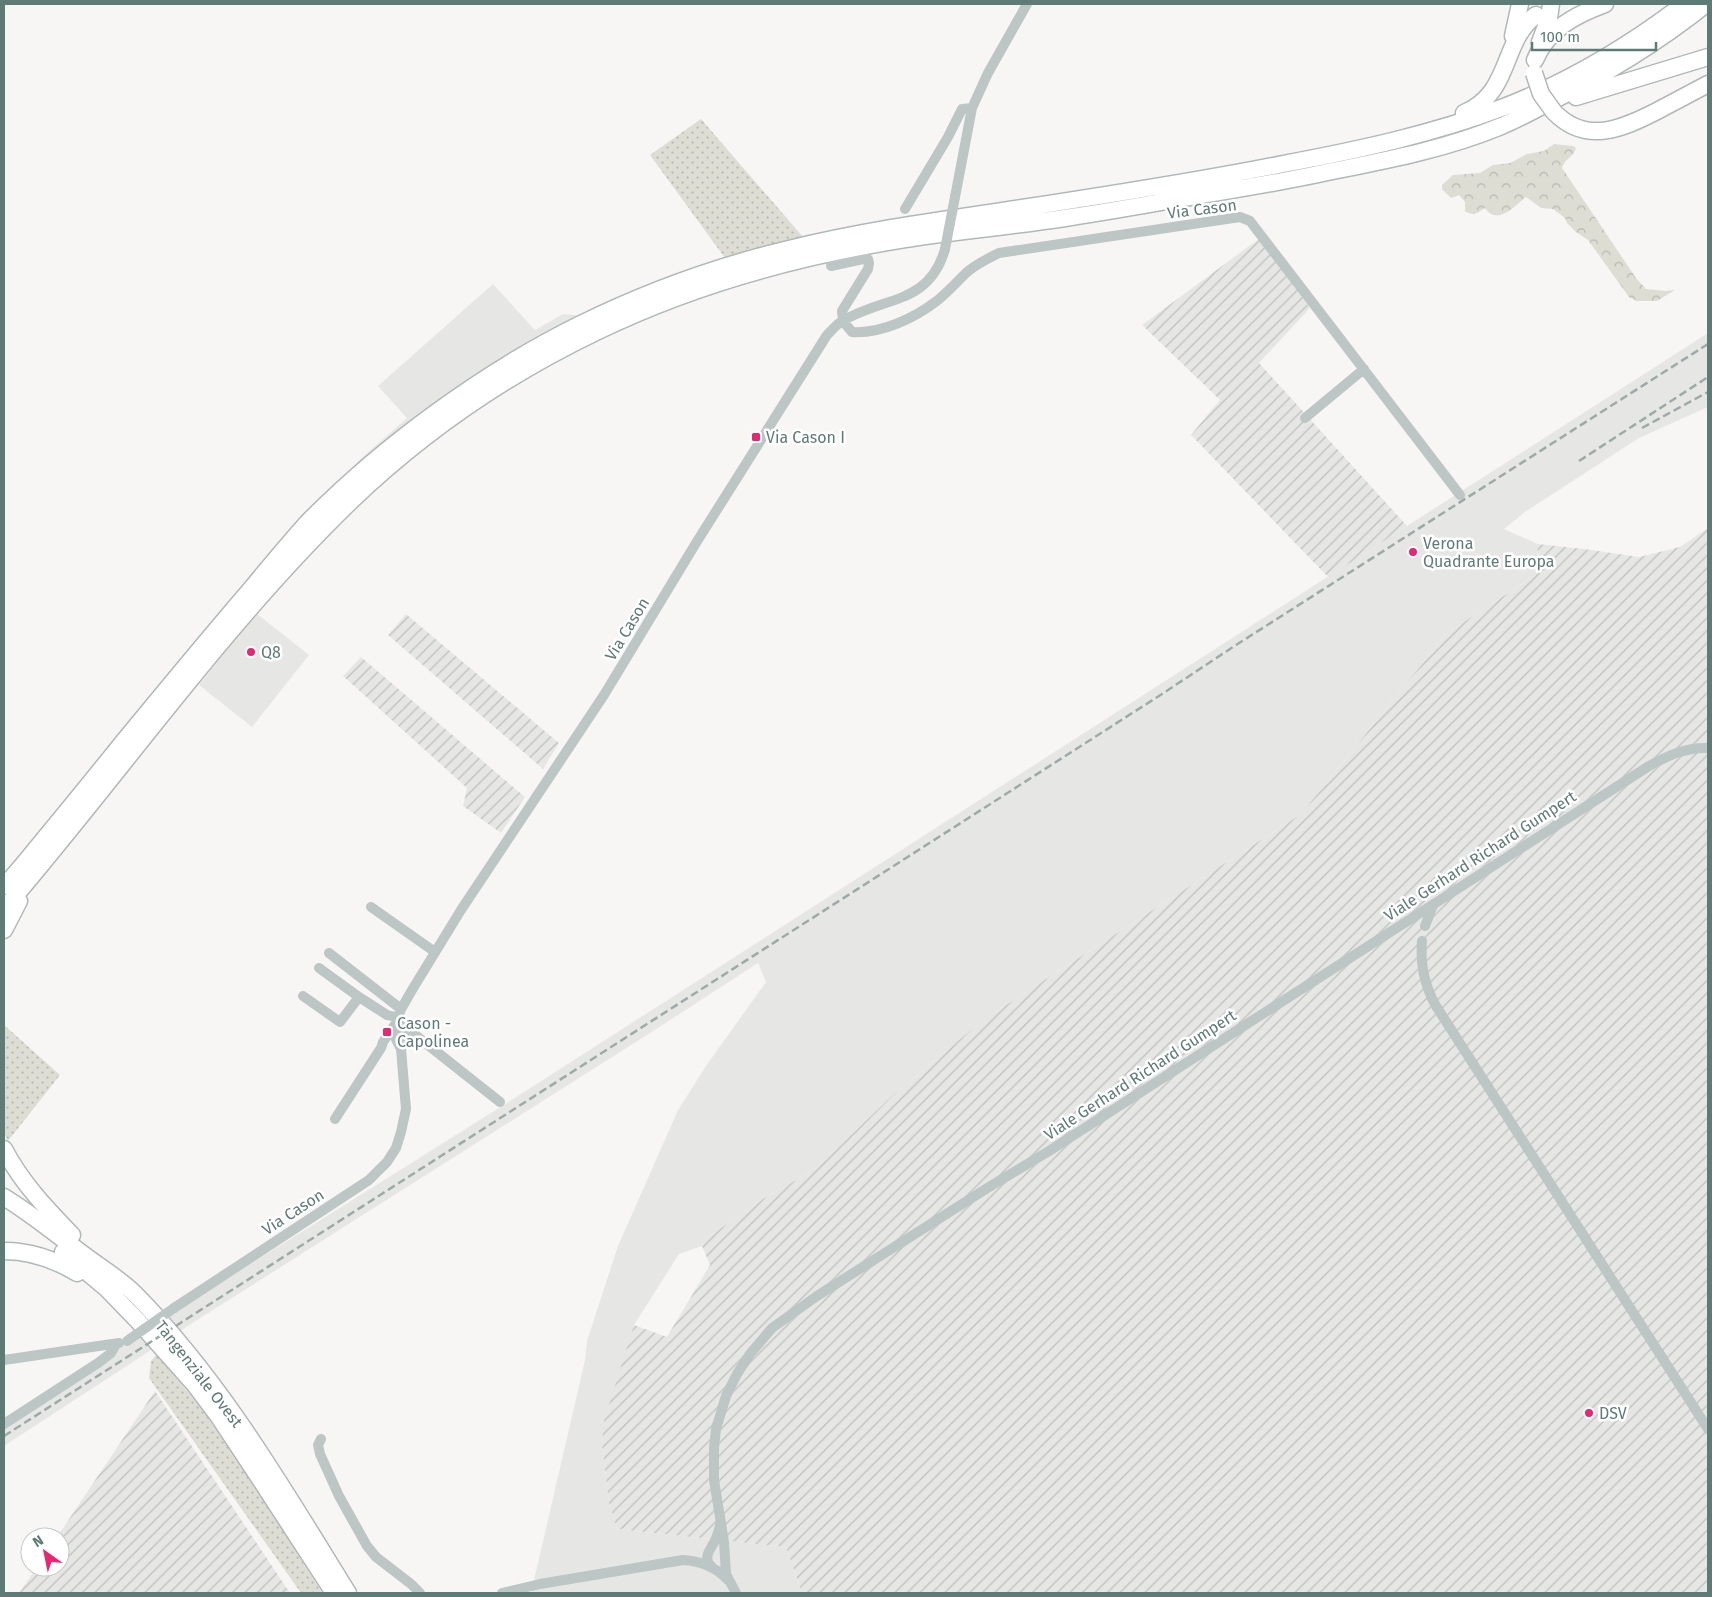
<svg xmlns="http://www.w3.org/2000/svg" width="1712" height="1597" font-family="'Fira Sans',sans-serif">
  <defs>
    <pattern id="industrial-furrows" width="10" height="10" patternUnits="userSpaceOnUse" patternTransform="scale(1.25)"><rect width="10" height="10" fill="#e6e7e5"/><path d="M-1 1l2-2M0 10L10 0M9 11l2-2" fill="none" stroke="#bec0be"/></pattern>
    <pattern id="grass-dots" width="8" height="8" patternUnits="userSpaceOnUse" patternTransform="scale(1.25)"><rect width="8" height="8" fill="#ddddd4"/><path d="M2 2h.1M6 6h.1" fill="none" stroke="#b6b8b1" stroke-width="1.8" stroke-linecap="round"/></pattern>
    <pattern id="forest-crowns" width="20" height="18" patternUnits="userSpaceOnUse" patternTransform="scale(1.25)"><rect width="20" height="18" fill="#ddddd4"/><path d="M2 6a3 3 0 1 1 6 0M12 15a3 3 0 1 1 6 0" fill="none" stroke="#b6b8b1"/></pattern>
  </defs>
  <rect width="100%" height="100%" fill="#f8f6f5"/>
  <path fill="#e6e7e5" d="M 493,284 L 535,330 L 563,314 L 586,316 L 344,480 L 358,461 L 407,418 L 378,386 Z
    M 1708,333 L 1708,407 L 1639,438 L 1525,512 L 1504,529 L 1538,544 L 1536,575 L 1447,633 L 1301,814 L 983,1020 L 892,1096 L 815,1169 L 763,1199 L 707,1238 L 702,1246 L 679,1254 L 634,1325 L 602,1445 L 609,1504 L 617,1529 L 786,1547 L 802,1593 L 531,1593 L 585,1360 L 587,1341 L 618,1246 L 678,1110 L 708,1063 L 766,982 L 758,963 L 647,1035 L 194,1322 L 4,1446 L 4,1423 L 147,1329 L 510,1101 Z
    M 256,613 L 309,655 L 252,727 L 199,685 Z"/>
  <path fill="url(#industrial-furrows)" d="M 1260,238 L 1310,308 L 1259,363 L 1407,526 L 1328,577 L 1191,435 L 1220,400 L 1142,325 Z
    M 1708,528 L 1708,1593 L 802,1593 L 786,1547 L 617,1529 L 609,1504 L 602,1445 L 604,1421 L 634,1325 L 667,1337 L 710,1265 L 702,1246 L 707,1238 L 763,1199 L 815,1169 L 892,1096 L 983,1020 L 1301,814 L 1447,633 L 1536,575 L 1538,544 L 1584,549 L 1639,557 L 1680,547 Z
    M 406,614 L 559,743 L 543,769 L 388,635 Z
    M 361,657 L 525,797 L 501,833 L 463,806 L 467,788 L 343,676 Z
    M 155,1391 L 290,1593 L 19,1593 L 37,1567 L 60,1567 L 60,1537 L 57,1537 Z"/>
  <path fill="url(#grass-dots)" d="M 701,119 L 803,237 L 755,249 L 725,258 L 650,155 Z
    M 4,1025 L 60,1075 L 8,1141 L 4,1133 Z
    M 156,1355 C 220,1423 272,1514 322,1593 L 301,1593 L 149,1378 L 151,1361 Z"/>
  <path fill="url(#forest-crowns)" d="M 1554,144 L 1573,146 L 1576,148 C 1574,157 1564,159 1562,168 L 1636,278 L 1646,289 L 1666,291 L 1675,290 L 1657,301 L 1637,301 L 1629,297 L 1588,240 L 1576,232 L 1567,223 L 1565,218 L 1553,209 L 1541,208 L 1526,197 C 1514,207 1497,226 1485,208 C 1477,213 1474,217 1465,211 L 1465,202 L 1459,195 L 1451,198 L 1442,189 L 1442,185 L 1453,175 L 1480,173 L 1493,165 L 1510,163 L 1527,154 L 1544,151 Z"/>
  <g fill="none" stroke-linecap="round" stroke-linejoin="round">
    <defs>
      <path id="trunk" d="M 1513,36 L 1520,4
        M 1540,42 L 1549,18 L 1551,4
        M 1535,60 C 1548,29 1575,15 1605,4
        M 1576,97 L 1708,57
        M 1554,112 C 1586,145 1622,129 1657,111 C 1674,102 1691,93 1708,84
        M 1464,113 C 1512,93 1501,41 1536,15
        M 4,886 C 20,870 34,851 49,833 C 74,803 99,772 124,741 C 166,690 208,639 251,589 C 270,566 289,543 309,521 C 384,445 485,371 581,324 C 646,292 715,267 785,250 C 865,230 948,219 1029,207 C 1114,194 1199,181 1283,164 C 1358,150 1433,134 1504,107 C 1568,82 1629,46 1684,4
        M 4,909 C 120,774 222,626 350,502 C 422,433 508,374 598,331 C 695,284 799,256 905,239 C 958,231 1012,226 1065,218 C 1105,212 1145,205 1184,198 C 1231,190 1277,183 1323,173 C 1382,161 1443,150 1499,127 C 1514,121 1529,113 1544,105 C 1601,77 1656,44 1706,4
        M 4,930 L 19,901
        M 4,1149 C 21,1182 46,1208 72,1235
        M 4,1197 C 32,1214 57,1235 84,1255 C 101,1268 119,1278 135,1294 C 221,1381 284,1490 348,1593
        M 4,1251 C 31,1251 54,1259 77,1273
        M 63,1252 L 106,1288 L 138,1321 L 195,1385 L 219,1417 L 262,1482 L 334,1593"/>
    </defs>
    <use href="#trunk" stroke="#b0b9b8" stroke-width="19"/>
    <path stroke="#bcc6c4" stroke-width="10" d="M 955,197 L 972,108 L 988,73 L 1027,4
      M 905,209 L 948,137 L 962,109 L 972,108
      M 831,266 L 863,259 L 868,259 L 869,263 L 868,269 L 842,311 L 843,321 L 852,332 C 881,334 915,318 938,300 C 948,292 957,282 966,273 C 976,264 987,259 999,253 L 1240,217 L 1250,221 L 1460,495
      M 1305,418 L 1364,369
      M 371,907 L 435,952
      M 1425,926 L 1433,905
      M 1422,941 C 1420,965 1424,985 1436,1006 L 1708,1429
      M 329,953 L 401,1009
      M 319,968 L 359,997
      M 303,996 L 340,1022 L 359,997 L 387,1015 L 400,1018
      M 404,1030 L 409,1030 L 500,1102
      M 401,1049 L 395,1037 L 396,1032 L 399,1022 L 400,1011 L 412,990 L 461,910 L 604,695 L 696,543 L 827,335 C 832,330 836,325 841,322 C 882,296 929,306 945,249
      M 335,1119 L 381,1048 L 383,1042 L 396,1023
      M 174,1308 L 369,1180 L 387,1162 L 396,1148 L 401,1132 L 406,1109 L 401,1049 L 406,1036 L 399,1022
      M 4,1360 L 119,1343
      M 4,1424 L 98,1363 L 111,1353 L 116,1344
      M 321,1439 L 318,1445 L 320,1454 L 339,1496 L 367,1546 L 376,1557 L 411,1584 L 420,1593
      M 713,1568 C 702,1559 709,1551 715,1541 C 717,1536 719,1531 720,1525
      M 502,1593 L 540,1584 L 683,1560 C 700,1561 716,1567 728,1580
      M 736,1593 L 726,1574 L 724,1542 L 714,1480 L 714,1448 L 716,1429 L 726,1396 L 737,1374 L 750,1354 L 772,1328 L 817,1296 L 989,1187 L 1049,1151 L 1649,766 C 1667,756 1686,747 1708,748"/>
    <use href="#trunk" stroke="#fff" stroke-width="16"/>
    <path stroke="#9caba8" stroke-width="2.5" stroke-dasharray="8 4" stroke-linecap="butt" d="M 1642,428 L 1708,392
      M 1579,461 L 1708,377
      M 4,1436 L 1162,694 L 1236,645 L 1708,344"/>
    <defs>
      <path id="trunk-bridge" d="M 1534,73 L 1541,94 L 1554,112"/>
    </defs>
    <use href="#trunk-bridge" stroke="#b0b9b8" stroke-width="19" stroke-linecap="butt"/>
    <path stroke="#bcc6c4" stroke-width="10" d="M 945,249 L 955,197
      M 127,1341 L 174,1308"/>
    <use href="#trunk-bridge" stroke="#fff" stroke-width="16"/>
  </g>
  <g fill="#e92574" stroke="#fff" stroke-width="2">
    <rect x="751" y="432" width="10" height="10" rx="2.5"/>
    <circle cx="1413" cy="552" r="5"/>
    <circle cx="251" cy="652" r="5"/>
    <rect x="382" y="1027" width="10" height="10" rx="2.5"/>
    <circle cx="1589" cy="1413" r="5"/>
  </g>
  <g text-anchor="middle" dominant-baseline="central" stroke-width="5" stroke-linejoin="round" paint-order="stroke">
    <g font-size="16" fill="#5e7b76" stroke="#fff">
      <text transform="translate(1202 209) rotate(-7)">Via Cason</text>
      <text transform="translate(627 629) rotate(-59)">Via Cason</text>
      <text transform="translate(1480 856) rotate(-33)">Viale Gerhard Richard Gumpert</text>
      <text transform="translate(1140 1075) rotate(-33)">Viale Gerhard Richard Gumpert</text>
      <text transform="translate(293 1212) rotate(-33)">Via Cason</text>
      <text transform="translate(199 1374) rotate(52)">Tangenziale Ovest</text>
    </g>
    <g font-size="16" fill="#5e7b76" stroke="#fff" text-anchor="start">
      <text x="766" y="437">Via Cason I</text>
      <text x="1423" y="543">Verona<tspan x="1423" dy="18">Quadrante Europa</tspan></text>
      <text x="261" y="652">Q8</text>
      <text x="397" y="1023">Cason -<tspan x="397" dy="18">Capolinea</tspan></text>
      <text x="1599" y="1413">DSV</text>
    </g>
  </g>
  <rect width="1712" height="1597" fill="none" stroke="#5e7b76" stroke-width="10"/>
  <g transform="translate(45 1552) rotate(327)"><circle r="24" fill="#ffffff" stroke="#bfcac8"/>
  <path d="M0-4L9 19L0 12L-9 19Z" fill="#e92574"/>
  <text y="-8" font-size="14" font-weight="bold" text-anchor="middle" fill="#5e7b76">N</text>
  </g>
  <path d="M1532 42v8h124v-8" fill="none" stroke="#5e7b76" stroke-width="2.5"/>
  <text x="1540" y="42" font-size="15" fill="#5e7b76" stroke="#ffffff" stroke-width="4" paint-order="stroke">100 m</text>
</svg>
